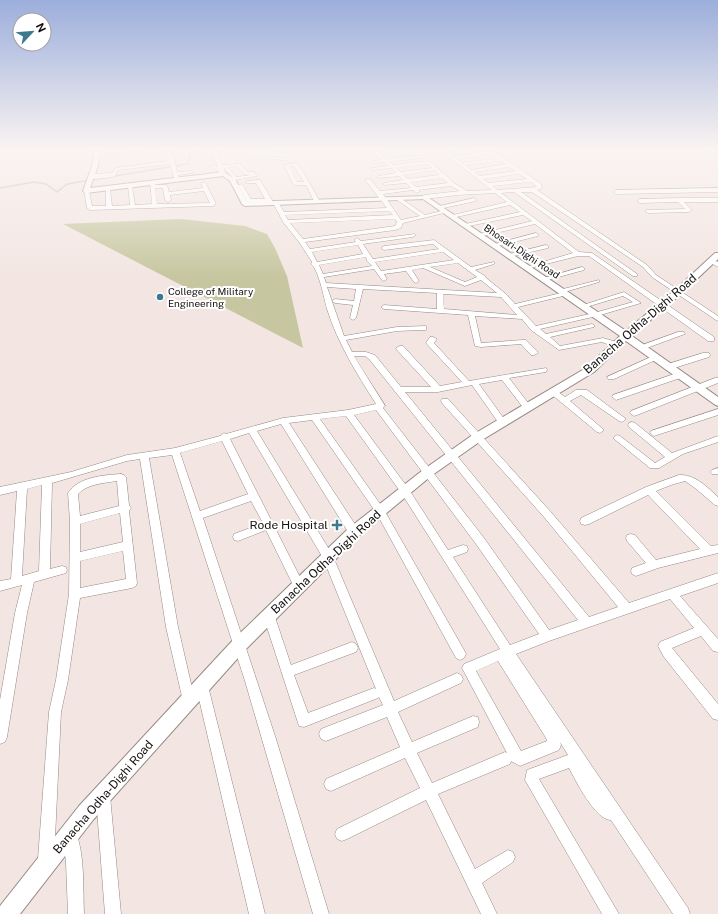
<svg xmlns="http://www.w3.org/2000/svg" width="718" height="914" font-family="'Public Sans',sans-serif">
  <rect width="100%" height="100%" fill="#f3e6e2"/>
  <path fill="#c6c7a0" d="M 181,219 L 245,226 L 267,234 L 275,248 L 287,276 L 303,348 L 63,224 Z"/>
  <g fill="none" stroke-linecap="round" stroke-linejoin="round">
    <path stroke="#caa5c7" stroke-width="1.5" d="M 281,149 L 318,153 L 385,149 L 435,149
      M 703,149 L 718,156
      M 0,188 L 34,182 L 46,184 L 57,192 L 67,184 L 187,164 L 189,163 L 190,154 L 198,149"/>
    <defs>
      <path id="street" d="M 166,149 L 170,149 L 175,162 L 177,172 L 191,171 L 193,172 L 193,173 L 178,175 L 179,180 L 175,181 L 170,164 L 118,170 L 115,176 L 113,177 L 95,179 L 89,177 L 92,174 L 112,173 L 116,168 L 169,161 Z
        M 212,149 L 219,149 L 216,151 L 222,165 L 240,164 L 247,172 L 254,172 L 257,176 L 235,180 L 224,168 L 225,173 L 217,174 L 219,171 L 209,166 L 211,165 L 218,167 L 211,150 ZM 237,166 L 244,174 L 251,175 L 236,177 L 228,167 Z
        M 250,149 L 254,149 L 258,155 L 289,159 L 296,154 L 266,149 L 278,149 L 302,153 L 290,161 L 254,157 Z
        M 439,149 L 463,149 L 448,152 L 454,157 L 487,151 L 484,149 L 494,151 L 541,184 L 542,188 L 537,190 L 647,265 L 656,275 L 718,316 L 718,321 L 716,320 L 652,277 L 643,267 L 532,192 L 521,192 L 637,274 L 637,276 L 633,276 L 514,192 L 501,193 L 579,252 L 592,253 L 714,337 L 714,341 L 708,341 L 589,256 L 578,256 L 526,269 L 526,267 L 573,253 L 535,224 L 478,237 L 475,235 L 532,221 L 523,215 L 464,227 L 461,225 L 520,212 L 510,205 L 452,218 L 449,216 L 507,202 L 495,193 L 458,195 L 424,199 L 421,197 L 424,195 L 460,191 L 451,186 L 418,190 L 420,191 L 417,193 L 413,190 L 383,194 L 401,220 L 420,216 L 397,200 L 396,199 L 399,197 L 425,215 L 445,210 L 448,212 L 403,223 L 401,228 L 395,230 L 305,242 L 310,249 L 356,242 L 354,240 L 357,238 L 361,241 L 415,234 L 416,235 L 413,237 L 363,244 L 373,259 L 439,249 L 433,244 L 384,250 L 381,248 L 384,246 L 434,240 L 471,267 L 494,262 L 494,264 L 475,270 L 485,276 L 486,278 L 506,294 L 515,304 L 561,293 L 558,291 L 559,290 L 599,280 L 599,282 L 561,293 L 567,293 L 567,295 L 518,307 L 536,326 L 594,313 L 633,302 L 623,296 L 583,308 L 580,306 L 624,292 L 641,303 L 597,316 L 540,329 L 546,334 L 592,324 L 594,325 L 594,327 L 550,337 L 560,346 L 603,338 L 620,343 L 620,347 L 614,347 L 602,342 L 559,350 L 531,330 L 522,319 L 475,316 L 481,343 L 523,340 L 526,340 L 537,351 L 538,353 L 534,355 L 531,355 L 521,344 L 481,347 L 475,346 L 468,315 L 384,309 L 381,307 L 384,305 L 437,309 L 437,293 L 363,289 L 356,318 L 353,320 L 350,318 L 353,305 L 335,303 L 332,301 L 335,299 L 354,301 L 356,289 L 327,287 L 344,336 L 397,327 L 426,326 L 426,330 L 423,330 L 397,331 L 346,340 L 352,352 L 366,352 L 375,355 L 401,387 L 431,387 L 397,350 L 396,348 L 400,346 L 403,346 L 440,386 L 462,382 L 426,343 L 430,337 L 433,337 L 437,339 L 434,343 L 469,381 L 546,368 L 547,370 L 546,372 L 509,378 L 532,408 L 528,411 L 525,410 L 502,380 L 479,384 L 507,423 L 503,426 L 500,425 L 472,385 L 438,392 L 405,392 L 589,617 L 618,607 L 544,517 L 442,403 L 441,401 L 442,399 L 448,399 L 550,511 L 629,603 L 718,573 L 718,583 L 680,596 L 718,639 L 718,652 L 713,651 L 701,636 L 672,648 L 718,704 L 718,720 L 713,719 L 664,657 L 658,646 L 660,642 L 694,628 L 670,599 L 549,641 L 516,654 L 688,908 L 690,914 L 673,914 L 611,820 C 595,820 576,781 569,768 L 539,779 L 619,914 L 602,914 L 525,780 L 527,770 L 568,755 L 560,742 L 561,745 L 559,750 L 520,766 L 511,761 L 510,764 L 438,794 L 475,869 L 508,850 L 513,852 L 515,857 L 513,862 L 482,883 L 497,914 L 481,914 L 426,800 L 347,839 L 342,841 L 337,839 L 335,834 L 337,829 L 420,788 L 405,758 L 331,791 L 326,789 L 324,784 L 326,779 L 400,747 L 387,717 L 326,741 L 321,739 L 319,734 L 321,729 L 383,705 L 379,697 L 378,698 L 304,727 L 299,726 L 263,615 L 265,611 L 269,610 L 273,611 L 291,665 L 352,642 L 356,644 L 358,648 L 356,652 L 294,675 L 308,713 L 374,688 L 376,689 L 323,558 L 249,433 L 230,439 L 303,583 L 304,586 L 303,589 L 299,591 L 295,589 L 266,530 L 238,541 L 234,540 L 233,537 L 234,534 L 263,523 L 251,501 L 203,518 L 276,739 L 329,914 L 313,914 L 245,681 L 172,455 L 149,458 L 178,627 L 195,701 L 193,705 L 189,707 L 185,705 L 183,701 L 166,627 L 140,459 L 127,461 L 52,483 L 50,569 L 62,566 L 66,567 L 67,570 L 66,573 L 34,582 L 27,613 L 7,737 L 5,742 L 0,744 L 0,700 L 15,613 L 22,585 L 0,591 L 0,581 L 11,579 L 17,491 L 0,495 L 0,487 L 71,472 L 127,455 L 175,448 L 220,436 L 224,433 L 226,434 L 283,418 L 348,410 L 376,404 C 357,374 338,344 327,309 C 324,299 319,270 311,264 L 312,262 L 299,242 L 283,222 L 273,203 L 278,202 L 284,212 L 387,208 L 366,181 L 366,179 L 370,179 L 380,191 L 411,188 L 406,183 L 384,185 L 384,183 L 403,180 L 399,176 L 378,178 L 378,176 L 396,173 L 391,168 L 372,170 L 372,168 L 388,166 L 385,162 L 374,163 L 374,161 L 382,160 L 374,151 L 376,150 L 387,159 L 426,155 L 424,157 L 390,162 L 393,165 L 430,161 L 454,183 L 467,191 L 492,190 ZM 490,154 L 497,158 L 462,163 L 457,159 ZM 500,161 L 506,164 L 471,170 L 465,165 ZM 427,164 L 432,168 L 401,172 L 396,168 ZM 509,167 L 516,171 L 480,176 L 474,172 ZM 434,170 L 439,175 L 408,179 L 403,175 ZM 519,174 L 527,179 L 489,183 L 483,179 ZM 442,178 L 448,183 L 416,187 L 411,182 ZM 531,182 L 537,187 L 498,190 L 492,186 ZM 389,211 L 393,215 L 288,220 L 285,215 ZM 395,219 L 397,222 L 395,226 L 303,239 L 290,223 ZM 358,245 L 363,254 L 317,262 L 312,252 ZM 443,252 L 454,260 L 381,271 L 375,262 ZM 366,257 L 367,261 L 372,266 L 323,274 L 319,265 ZM 458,263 L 477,277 L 465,282 L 430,267 ZM 423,268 L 465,286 L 481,280 L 497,293 L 326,283 L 324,277 L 374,269 L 382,280 L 384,281 L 387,279 L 384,274 L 406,271 L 414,282 L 416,283 L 419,281 L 412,270 ZM 443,294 L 501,297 L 517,315 L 444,309 ZM 354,356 L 365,356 L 369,359 L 578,620 L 549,630 L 484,538 L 383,408 L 385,406 ZM 376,410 L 476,544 L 539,634 L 510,645 L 453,557 L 467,552 L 468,549 L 467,546 L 463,545 L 448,550 L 408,488 L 354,415 ZM 346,416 L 402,494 L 500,649 L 464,664 L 462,668 L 507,753 L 505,752 L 432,783 L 417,753 L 478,727 L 479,722 L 478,717 L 473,716 L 412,742 L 398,712 L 461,683 L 463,679 L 461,675 L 457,673 L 394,701 L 332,554 L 257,431 L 281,424 L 350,535 L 354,536 L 358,535 L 359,532 L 358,529 L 289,423 L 312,420 L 377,514 L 456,658 L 460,660 L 464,658 L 466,654 L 464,650 L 383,508 L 320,419 ZM 222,441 L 248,494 L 200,511 L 180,453 ZM 42,485 L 39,571 L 22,576 L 27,489 ZM 498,661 L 546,738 L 547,741 L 521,751 L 476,671 Z
        M 141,152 L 143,154 L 95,158 L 93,157 Z
        M 297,163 L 305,175 L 320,202 L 319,203 L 315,203 L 306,185 L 295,185 L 293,184 L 284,165 ZM 289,166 L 294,166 L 304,182 L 297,182 Z
        M 260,180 L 272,200 L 273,205 L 269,205 L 267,202 L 247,202 L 238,185 L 242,184 L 251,199 L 265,199 L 256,183 L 247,183 L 245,182 L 247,181 Z
        M 150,182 L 154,182 L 155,185 L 167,185 L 169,192 L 203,188 L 201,183 L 205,182 L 216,204 L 213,206 L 90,210 L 87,208 L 84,190 L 89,191 L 92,206 L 106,206 L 106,189 L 108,188 L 110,189 L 112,206 L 130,205 L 128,186 L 130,185 L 132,186 L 135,205 L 152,204 ZM 155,188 L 163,188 L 165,200 L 168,202 L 171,200 L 170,195 L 204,191 L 210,203 L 157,204 Z
        M 718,188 L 718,192 L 616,194 L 613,192 L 616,190 Z
        M 474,198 L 476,199 L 476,201 L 439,209 L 436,207 Z
        M 679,198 L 718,198 L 718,202 L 684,202 L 692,210 L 689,212 L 648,213 L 645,211 L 646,210 L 685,209 L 678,202 L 640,203 L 637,201 L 640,199 Z
        M 536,233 L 539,235 L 538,236 L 494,247 L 491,245 Z
        M 546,245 L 548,246 L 548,248 L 509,257 L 506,255 Z
        M 709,260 L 713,260 L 718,262 L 718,267 L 709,262 Z
        M 582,267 L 584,268 L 584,270 L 544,281 L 541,279 Z
        M 678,332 L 684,332 L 685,334 L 644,349 L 638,349 L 637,347 Z
        M 703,353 L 709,353 L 710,355 L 709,357 L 671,369 L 665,369 L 664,367 L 665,365 Z
        M 653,356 L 656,356 L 660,358 L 614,379 L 608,379 L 607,377 Z
        M 677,373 L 680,373 L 684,375 L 683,377 L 619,399 L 616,400 L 612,397 L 613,395 Z
        M 715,378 L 718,378 L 718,383 L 637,415 L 634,416 L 630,413 L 631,411 Z
        M 554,389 L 565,397 L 576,390 L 587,390 L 626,419 L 622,422 L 619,421 L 581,395 L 570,401 L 604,430 L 600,433 L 597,432 L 551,394 L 550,392 Z
        M 718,409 L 718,415 L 654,436 L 650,433 L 651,431 Z
        M 632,422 L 635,423 L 672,453 L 718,436 L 718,442 L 683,454 L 659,468 L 650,468 L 613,438 L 617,435 L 620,436 L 655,463 L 665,457 L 629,427 L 628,425 L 629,423 Z
        M 718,468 L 718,474 L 712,474 L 710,472 L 712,470 Z
        M 121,474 L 124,475 L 126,477 L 129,505 L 131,508 L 129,511 L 137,583 L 136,586 L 132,588 L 80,598 L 68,680 L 61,712 L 54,859 L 51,864 L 46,867 L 41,864 L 38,859 L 49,712 L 56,680 L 69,594 L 70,521 L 68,493 C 78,477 104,475 121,474 ZM 117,481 L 119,506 L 80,516 L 78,494 C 87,484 104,483 117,481 ZM 120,513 L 123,542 L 80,552 L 80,524 ZM 123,551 L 126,579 L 80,588 L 80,561 Z
        M 679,475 C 695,474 707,487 718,497 L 718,506 L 715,505 L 695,488 L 685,481 L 671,485 L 656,491 L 711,546 L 718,545 L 718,553 L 658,568 L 636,576 L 632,574 L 631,571 L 632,568 L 646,563 L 627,541 L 626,538 L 627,535 L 631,534 L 635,535 L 656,560 L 700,549 L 648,495 L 589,524 L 585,525 L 581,524 L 580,521 L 581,518 L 646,487 Z
        M 202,680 L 206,682 L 208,686 L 265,914 L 249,914 L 196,686 L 198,682 Z
        M 103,789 L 108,791 L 110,796 L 121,914 L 105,914 L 96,796 L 98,791 Z
        M 70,828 L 75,830 C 85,853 83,889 84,914 L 68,914 L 66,863 L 63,835 L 65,830 Z"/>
      <path id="secondary" d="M 94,149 L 100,149 L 98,166 L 90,188 L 224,172 L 235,179 L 247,202 L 426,196 L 626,331 L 675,290 L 715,253 L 718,253 L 718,259 L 681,294 L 632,336 L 718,397 L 718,406 L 714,404 L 626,341 L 594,372 L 482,440 L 431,476 L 359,536 L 246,649 L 93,820 L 20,914 L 0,914 L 0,906 L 79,806 L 234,639 L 349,528 L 423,470 L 474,434 L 586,368 L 620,336 L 423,199 L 245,206 L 242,204 L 230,181 L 223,176 L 86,193 L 83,191 L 92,166 Z"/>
      <path id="primary" d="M 713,149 L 718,149 L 718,151 L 714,150 Z"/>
    </defs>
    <use href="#street" stroke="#958985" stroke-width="1"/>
    <use href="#secondary" stroke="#958985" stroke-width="2"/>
    <use href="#primary" stroke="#c7c6c5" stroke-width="2"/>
    <use href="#street" fill="#fff" fill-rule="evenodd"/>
    <use href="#secondary" fill="#fff" fill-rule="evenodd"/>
    <use href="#primary" fill="#ebca9d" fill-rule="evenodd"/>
  </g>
  <linearGradient id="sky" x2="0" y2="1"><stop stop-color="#9caedb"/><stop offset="0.54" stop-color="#faf4f2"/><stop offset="1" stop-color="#faf4f2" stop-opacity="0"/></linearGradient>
  <rect width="718" height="277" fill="url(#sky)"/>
  <g fill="#3c788f" stroke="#fff" stroke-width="1.5">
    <circle cx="160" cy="297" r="4"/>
    <path d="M335 519h4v4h4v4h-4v4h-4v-4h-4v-4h4z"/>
  </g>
  <g text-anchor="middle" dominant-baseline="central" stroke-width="4" stroke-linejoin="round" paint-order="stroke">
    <g font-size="10" fill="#15110f" stroke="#fff">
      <text transform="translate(522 251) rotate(34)">Bhosari-Dighi Road</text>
    </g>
    <g font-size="10" fill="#15110f" stroke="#fff" text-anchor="start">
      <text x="168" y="291">College of Military<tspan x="168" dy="12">Engineering</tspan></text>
    </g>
    <g font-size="12" fill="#15110f" stroke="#fff">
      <text transform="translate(640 324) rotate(-41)">Banacha Odha-Dighi Road</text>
      <text transform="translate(326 562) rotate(-43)">Banacha Odha-Dighi Road</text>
      <text transform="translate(103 797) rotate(-49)">Banacha Odha-Dighi Road</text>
    </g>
    <g font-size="12" fill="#15110f" stroke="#fff" text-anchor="end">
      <text x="328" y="525">Rode Hospital</text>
    </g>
  </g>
  <g transform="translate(32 32) rotate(64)"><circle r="19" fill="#ffffff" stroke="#a1a09f"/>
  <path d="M0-3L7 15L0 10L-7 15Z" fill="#3c788f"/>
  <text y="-6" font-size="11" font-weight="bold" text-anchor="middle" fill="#15110f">N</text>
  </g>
</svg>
